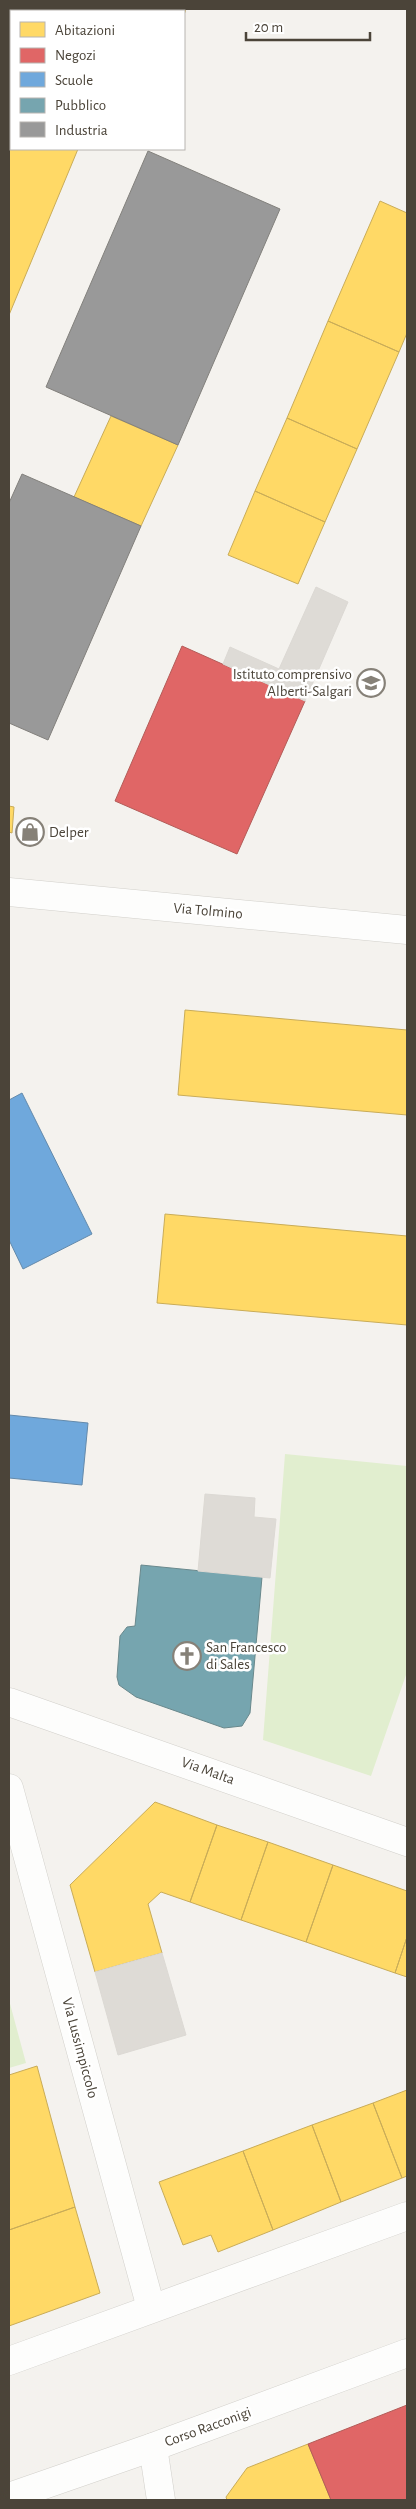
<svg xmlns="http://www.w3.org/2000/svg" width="416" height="2509" font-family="'Alegreya Sans',sans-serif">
  <rect width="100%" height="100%" fill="#f4f2ee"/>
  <path fill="#e1eecf" d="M 285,1454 L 407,1466 L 407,1672 L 371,1776 L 263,1740 Z
    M 9,2000 L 26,2063 L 9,2068 L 9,1999 Z"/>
  <path fill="#ffd966" stroke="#c9ac58" d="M 70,9 L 186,9 L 184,15 L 184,11 L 69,11 Z
    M 11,94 L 11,149 L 78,149 L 9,315 L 9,100 Z
    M 380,201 L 407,213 L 407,333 L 399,352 L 328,321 Z
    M 328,321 L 399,352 L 357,449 L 287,418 Z
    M 111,416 L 178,445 L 141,526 L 74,497 Z
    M 287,418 L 357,449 L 325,522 L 255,491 Z
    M 255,491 L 325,522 L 298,584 L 228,555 Z
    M 9,806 L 14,807 L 12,833 L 9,832 Z
    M 185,1010 L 407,1030 L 407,1115 L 178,1095 Z
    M 165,1214 L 407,1236 L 407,1325 L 157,1303 Z
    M 155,1802 L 217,1825 L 190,1902 L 161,1892 L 148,1904 L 162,1953 L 95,1972 L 70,1885 Z
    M 217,1825 L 268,1842 L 241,1920 L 190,1902 Z
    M 268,1842 L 333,1865 L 306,1942 L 241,1920 Z
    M 333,1865 L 407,1891 L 407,1937 L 395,1973 L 306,1942 Z
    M 407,1937 L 407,1977 L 395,1973 Z
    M 37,2066 L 75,2207 L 9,2230 L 9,2075 Z
    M 407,2090 L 407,2176 L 402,2178 L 373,2103 Z
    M 373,2103 L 402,2178 L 341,2202 L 312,2125 Z
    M 312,2125 L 341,2202 L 273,2230 L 243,2151 Z
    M 243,2151 L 273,2230 L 218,2252 L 211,2235 L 183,2245 L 159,2182 Z
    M 75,2207 L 100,2293 L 9,2326 L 9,2230 Z
    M 308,2444 L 331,2500 L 227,2500 L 226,2497 L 247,2468 Z"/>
  <path fill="#e06666" stroke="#b35c58" d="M 182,646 L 305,701 L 237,854 L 115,801 Z
    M 407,2405 L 407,2500 L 331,2500 L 308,2444 Z"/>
  <path fill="#6fa8dc" stroke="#648aab" d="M 22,1093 L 92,1234 L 23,1269 L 9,1240 L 9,1100 Z
    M 9,1415 L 88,1423 L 82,1485 L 9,1478 Z"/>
  <path fill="#76a5af" stroke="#69888c" d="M 141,1565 L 262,1577 L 250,1713 L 242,1726 L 224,1728 L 136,1697 L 119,1685 L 117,1677 L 120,1636 L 127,1627 L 135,1626 Z"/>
  <path fill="#999" stroke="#82807c" d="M 148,151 L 280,209 L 178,445 L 46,387 Z
    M 22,474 L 141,526 L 48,740 L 9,723 L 9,503 Z"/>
  <path fill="#dedbd6" stroke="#dcd9d4" d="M 316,587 L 348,602 L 305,701 L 223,664 L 230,647 L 279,669 Z
    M 205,1494 L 255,1498 L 254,1517 L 276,1519 L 270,1578 L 198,1571 Z
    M 162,1953 L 186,2035 L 118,2055 L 95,1972 Z"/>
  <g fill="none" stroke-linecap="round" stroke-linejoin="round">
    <defs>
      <path id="minor" d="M 9,1702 L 407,1842
        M 9,1788 L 151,2308
        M 153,2447 L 161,2500"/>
      <path id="tertiary" d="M 20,11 L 21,9
        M 9,37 L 11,31
        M 9,892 L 407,930
        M 9,2361 L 407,2216
        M 9,2497 L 153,2447 L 407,2353"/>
    </defs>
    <use href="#minor" stroke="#d2d0cb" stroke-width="29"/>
    <use href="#tertiary" stroke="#d2d0cb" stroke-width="29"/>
    <use href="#minor" stroke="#fdfdfc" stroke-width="28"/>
    <use href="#tertiary" stroke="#fdfdfc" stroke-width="28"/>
  </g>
  <defs>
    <symbol id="school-ring" viewBox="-11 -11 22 22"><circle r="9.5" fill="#fff" stroke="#868178" stroke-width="1.5"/><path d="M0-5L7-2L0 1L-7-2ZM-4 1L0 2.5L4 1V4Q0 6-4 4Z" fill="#868178"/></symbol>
    <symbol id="shop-ring" viewBox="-11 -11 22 22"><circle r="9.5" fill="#fff" stroke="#868178" stroke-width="1.5"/><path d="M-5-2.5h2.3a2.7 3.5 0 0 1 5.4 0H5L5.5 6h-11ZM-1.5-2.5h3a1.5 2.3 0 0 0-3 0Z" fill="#868178"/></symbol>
    <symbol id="church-ring" viewBox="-11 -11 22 22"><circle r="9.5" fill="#fff" stroke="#868178" stroke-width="1.5"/><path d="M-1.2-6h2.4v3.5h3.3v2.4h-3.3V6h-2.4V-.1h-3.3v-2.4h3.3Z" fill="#868178"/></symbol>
  </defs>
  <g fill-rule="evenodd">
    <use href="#school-ring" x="355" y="667" width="32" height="32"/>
    <use href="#shop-ring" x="14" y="816" width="32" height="32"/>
    <use href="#church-ring" x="171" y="1640" width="32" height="32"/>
  </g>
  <g text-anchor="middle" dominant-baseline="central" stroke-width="5" stroke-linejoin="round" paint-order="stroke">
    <g font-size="15" fill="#4b4439" stroke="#fff" text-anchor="start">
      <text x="352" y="674" text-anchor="end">Istituto comprensivo<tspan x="352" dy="17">Alberti-Salgari</tspan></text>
      <text x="49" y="832">Delper</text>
      <text x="206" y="1647">San Francesco<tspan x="206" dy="17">di Sales</tspan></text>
    </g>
    <g font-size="15" fill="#4b4439" stroke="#fff">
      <text transform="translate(208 911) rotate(5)">Via Tolmino</text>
      <text transform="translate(208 1771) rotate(20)">Via Malta</text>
      <text transform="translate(80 2048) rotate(75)">Via Lussimpiccolo</text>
      <text transform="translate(208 2427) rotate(-20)">Corso Racconigi</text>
    </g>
  </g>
  <rect width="416" height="2509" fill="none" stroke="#4b4439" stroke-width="20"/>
  <rect x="10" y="10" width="175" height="140" fill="#ffffff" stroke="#b7b4b0"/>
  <rect x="20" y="22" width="25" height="15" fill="#ffd966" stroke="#b7b4b0"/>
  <text x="55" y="35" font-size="15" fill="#4b4439">Abitazioni</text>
  <rect x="20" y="48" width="25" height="15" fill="#e06666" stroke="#b7b4b0"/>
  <text x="55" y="60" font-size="15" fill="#4b4439">Negozi</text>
  <rect x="20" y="72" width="25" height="15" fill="#6fa8dc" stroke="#b7b4b0"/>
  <text x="55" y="85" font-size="15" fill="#4b4439">Scuole</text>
  <rect x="20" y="98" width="25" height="15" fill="#76a5af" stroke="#b7b4b0"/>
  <text x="55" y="110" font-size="15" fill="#4b4439">Pubblico</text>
  <rect x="20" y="122" width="25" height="15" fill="#999999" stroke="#b7b4b0"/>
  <text x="55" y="135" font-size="15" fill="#4b4439">Industria</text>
  <path d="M246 32v8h124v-8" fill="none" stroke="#4b4439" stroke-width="2.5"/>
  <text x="254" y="32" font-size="15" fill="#4b4439" stroke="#ffffff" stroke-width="4" paint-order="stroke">20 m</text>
</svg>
